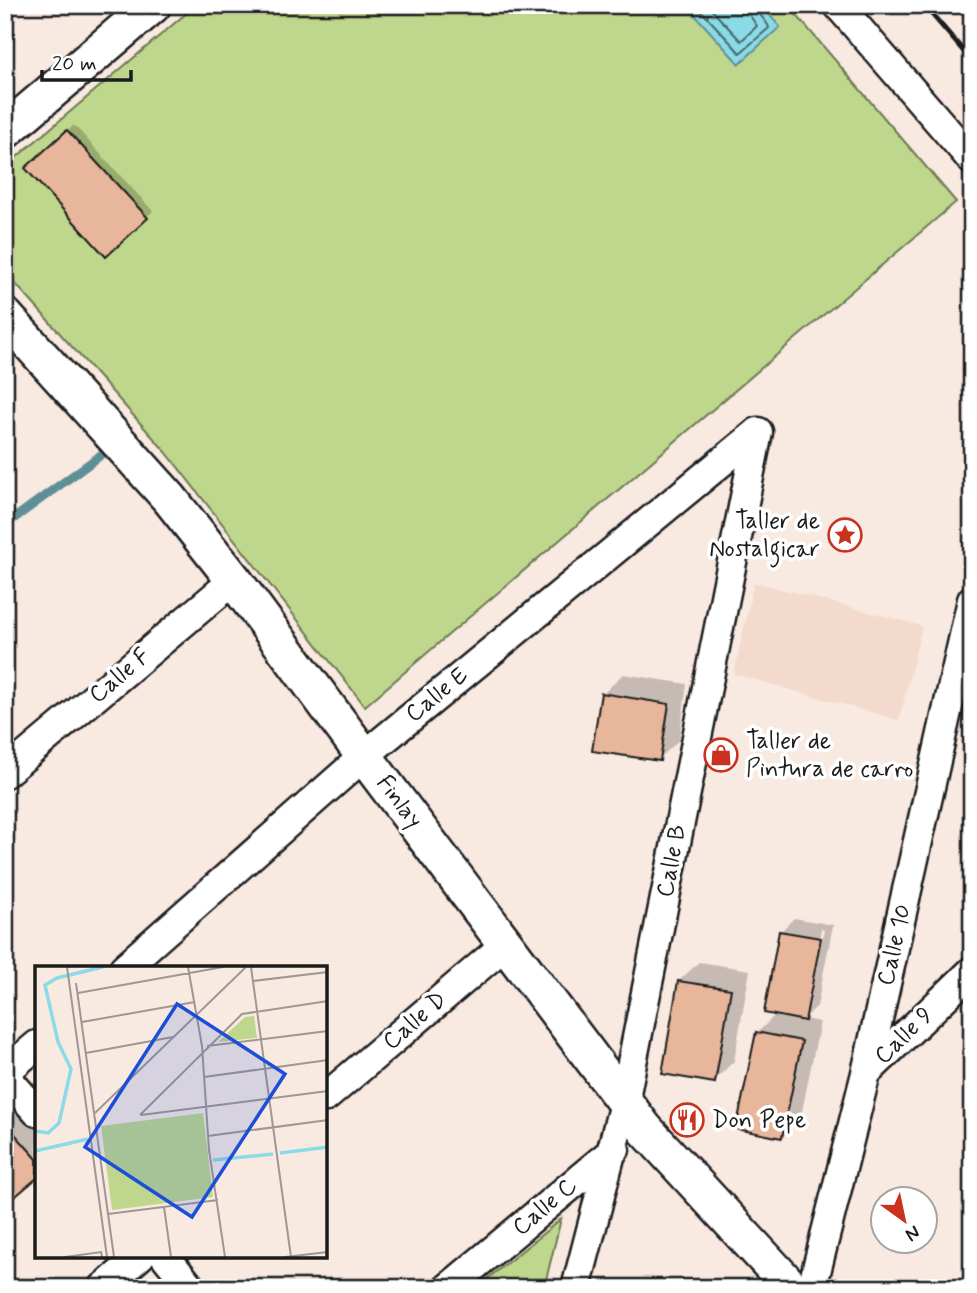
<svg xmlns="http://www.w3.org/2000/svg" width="977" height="1293" font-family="Mynerve,sans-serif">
  <rect width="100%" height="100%" fill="#f8e9e1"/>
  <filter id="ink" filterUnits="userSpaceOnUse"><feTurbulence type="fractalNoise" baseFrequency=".0143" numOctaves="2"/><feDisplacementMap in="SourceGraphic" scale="14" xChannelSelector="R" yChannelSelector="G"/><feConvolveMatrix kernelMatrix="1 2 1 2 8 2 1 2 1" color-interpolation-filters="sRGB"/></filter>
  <g filter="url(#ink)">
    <path fill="#f3dacc" d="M 754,582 L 922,626 L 899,720 L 734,674 Z"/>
    <path fill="#bfd78d" stroke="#6e7a54" stroke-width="2" d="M 196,5 L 788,5 L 956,202 L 365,706 L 166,452 L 5,272 L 5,167 Z
      M 561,1219 L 544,1288 L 476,1288 Z"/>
    <path fill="#8bdbe7" stroke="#5f8f96" stroke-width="2" d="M 686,5 L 761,5 L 780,27 L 739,64 Z"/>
    <path fill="#0003" fill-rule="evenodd" d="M 74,125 L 153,211 L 106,254 L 27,168 Z
      M 623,674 L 687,684 L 679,740 L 659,759 L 603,694 Z
      M 794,918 L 833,925 L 817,1006 L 804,1019 L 820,1022 L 801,1116 L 781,1136 L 757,1033 L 776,1014 L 781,931 ZM 821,929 L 824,930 L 809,1006 L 806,1006 Z
      M 699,962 L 750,970 L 734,1061 L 714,1081 L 679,981 Z
      M 23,1102 L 37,1118 L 37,1175 L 5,1202 L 5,1118 Z"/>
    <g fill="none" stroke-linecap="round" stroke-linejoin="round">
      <path stroke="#48686d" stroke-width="2" d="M 696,5 L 740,53 L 769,28 C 767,19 756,15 756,5
        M 707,5 L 741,41 L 757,26 L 748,13 L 747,5"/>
      <path stroke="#5f8f96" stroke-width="9" d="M 5,525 L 105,452"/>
    </g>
    <path fill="#e8b69a" stroke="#1c1c1c" stroke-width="2" d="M 67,130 L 148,218 L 106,257 L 25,168 Z
      M 601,693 L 669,704 L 660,761 L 592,751 Z
      M 779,931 L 821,938 L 805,1021 L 764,1013 Z
      M 678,981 L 731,989 L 715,1083 L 662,1074 Z
      M 756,1032 L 802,1041 L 782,1138 L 736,1129 Z
      M 5,1123 L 37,1159 L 37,1178 L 5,1205 Z"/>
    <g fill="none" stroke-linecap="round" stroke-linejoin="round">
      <defs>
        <path id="minor" d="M 838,5 L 972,160
          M 5,773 L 234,580
          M 124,968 L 364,756 L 758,432
          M 5,1072 L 37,1045
          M 866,1073 L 972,971
          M 5,1076 L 37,1112
          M 326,1097 L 506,944
          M 165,1256 L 191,1288
          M 103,1288 L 140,1256
          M 448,1288 L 615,1149
          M 576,1288 L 624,1103 L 758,432
          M 812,1288 L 866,1073 L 972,600"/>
        <path id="tertiary" d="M 5,131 L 153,5
          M 5,316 L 170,499 L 234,580 L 364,756 L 645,1129 L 792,1288"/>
      </defs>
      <use href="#minor" stroke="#1c1c1c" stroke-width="33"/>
      <use href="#tertiary" stroke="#1c1c1c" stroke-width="40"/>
      <use href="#minor" stroke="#fff" stroke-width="28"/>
      <use href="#tertiary" stroke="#fff" stroke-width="35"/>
      <path stroke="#1c1c1c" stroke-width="5" d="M 924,5 L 972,61"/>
    </g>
  </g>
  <defs>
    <symbol id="sight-ring" viewBox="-11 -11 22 22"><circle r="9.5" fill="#fff" stroke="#c8321e" stroke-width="1.5"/><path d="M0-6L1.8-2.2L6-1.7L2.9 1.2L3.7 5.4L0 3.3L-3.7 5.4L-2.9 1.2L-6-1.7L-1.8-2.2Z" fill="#c8321e"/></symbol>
    <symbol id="shop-ring" viewBox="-11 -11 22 22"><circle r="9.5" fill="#fff" stroke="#c8321e" stroke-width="1.5"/><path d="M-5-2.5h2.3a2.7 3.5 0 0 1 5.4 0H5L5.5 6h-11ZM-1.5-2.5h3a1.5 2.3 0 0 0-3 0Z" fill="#c8321e"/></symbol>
    <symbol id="restaurant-ring" viewBox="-11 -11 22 22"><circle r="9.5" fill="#fff" stroke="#c8321e" stroke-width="1.5"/><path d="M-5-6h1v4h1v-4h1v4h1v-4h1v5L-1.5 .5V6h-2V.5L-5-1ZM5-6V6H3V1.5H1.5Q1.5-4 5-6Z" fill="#c8321e"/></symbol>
  </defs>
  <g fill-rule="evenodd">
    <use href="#sight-ring" x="826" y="516" width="38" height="38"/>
    <use href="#shop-ring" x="702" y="736" width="38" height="38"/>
    <use href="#restaurant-ring" x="668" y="1101" width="38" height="38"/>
  </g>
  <g text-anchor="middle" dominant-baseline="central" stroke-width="7" stroke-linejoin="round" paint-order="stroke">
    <g font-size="24" fill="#1c1c1c" stroke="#fff" text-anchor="start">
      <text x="820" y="521" text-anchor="end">Taller de<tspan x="820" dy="28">Nostalgicar</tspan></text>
      <text x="746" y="741">Taller de<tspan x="746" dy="28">Pintura de carro</tspan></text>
      <text x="712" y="1120">Don Pepe</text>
    </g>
    <g font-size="24" fill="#1c1c1c" stroke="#fff">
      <text transform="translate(120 676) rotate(-40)">Calle F</text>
      <text transform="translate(437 695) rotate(-39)">Calle E</text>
      <text transform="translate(399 802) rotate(53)">Finlay</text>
      <text transform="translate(672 861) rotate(-79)">Calle B</text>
      <text transform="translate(895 945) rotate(-77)">Calle 10</text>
      <text transform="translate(415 1021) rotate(-41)">Calle D</text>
      <text transform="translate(904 1036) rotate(-44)">Calle 9</text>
      <text transform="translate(545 1207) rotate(-40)">Calle C</text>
    </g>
  </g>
  <g transform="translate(35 966)">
    <rect width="292" height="292" fill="#f8e9e1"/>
    <path d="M 219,50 L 222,72 L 183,76 L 210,51 ZM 168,147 L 178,231 L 77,244 L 66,160 Z" fill="#bfd78d"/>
    <path fill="none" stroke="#8bdbe7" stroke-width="3.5" d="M 0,165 L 13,167 L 24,157 L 36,103 L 23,76 L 10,19 L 22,12 L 68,1M 0,185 L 53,173M 245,187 L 293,181M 178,194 L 238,188"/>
    <path fill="none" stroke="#a09792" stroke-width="2" d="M 32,1 L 72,291M 153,1 L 167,80 L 174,184 L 190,291M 216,1 L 256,291M 218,15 L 293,6M 41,17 L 79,291M 43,27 L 188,1M 47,56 L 160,36M 172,80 L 293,65M 51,87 L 138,71M 169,111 L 293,94M 60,147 L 211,1M 105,149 L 207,48 L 293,35M 106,149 L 293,125M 173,170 L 293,154M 129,241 L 136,291M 73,248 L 183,234M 30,291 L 66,286 L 67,291M 250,291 L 293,286"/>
    <path fill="#1d4ed8" fill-opacity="0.15" stroke="#1d4ed8" stroke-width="3.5" d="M 142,38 L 250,108 L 157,251 L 50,181 Z"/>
    <rect width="292" height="292" fill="none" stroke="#1c1c1c" stroke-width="3.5"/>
  </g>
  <rect width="977" height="1293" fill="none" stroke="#fff" stroke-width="28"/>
  <rect x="14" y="14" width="949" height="1265" fill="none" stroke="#1c1c1c" stroke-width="2.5" filter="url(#ink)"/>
  <g transform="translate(904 1220) rotate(147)"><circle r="33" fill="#ffffff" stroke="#a4a4a4" stroke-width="2"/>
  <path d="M0-5L12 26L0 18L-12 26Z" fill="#c8321e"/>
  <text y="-10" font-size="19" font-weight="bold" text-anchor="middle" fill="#1c1c1c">N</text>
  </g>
  <path d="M42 70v10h89v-10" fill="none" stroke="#1c1c1c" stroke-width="3.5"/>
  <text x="52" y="70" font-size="21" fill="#1c1c1c" stroke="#ffffff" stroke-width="5" paint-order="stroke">20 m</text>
</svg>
